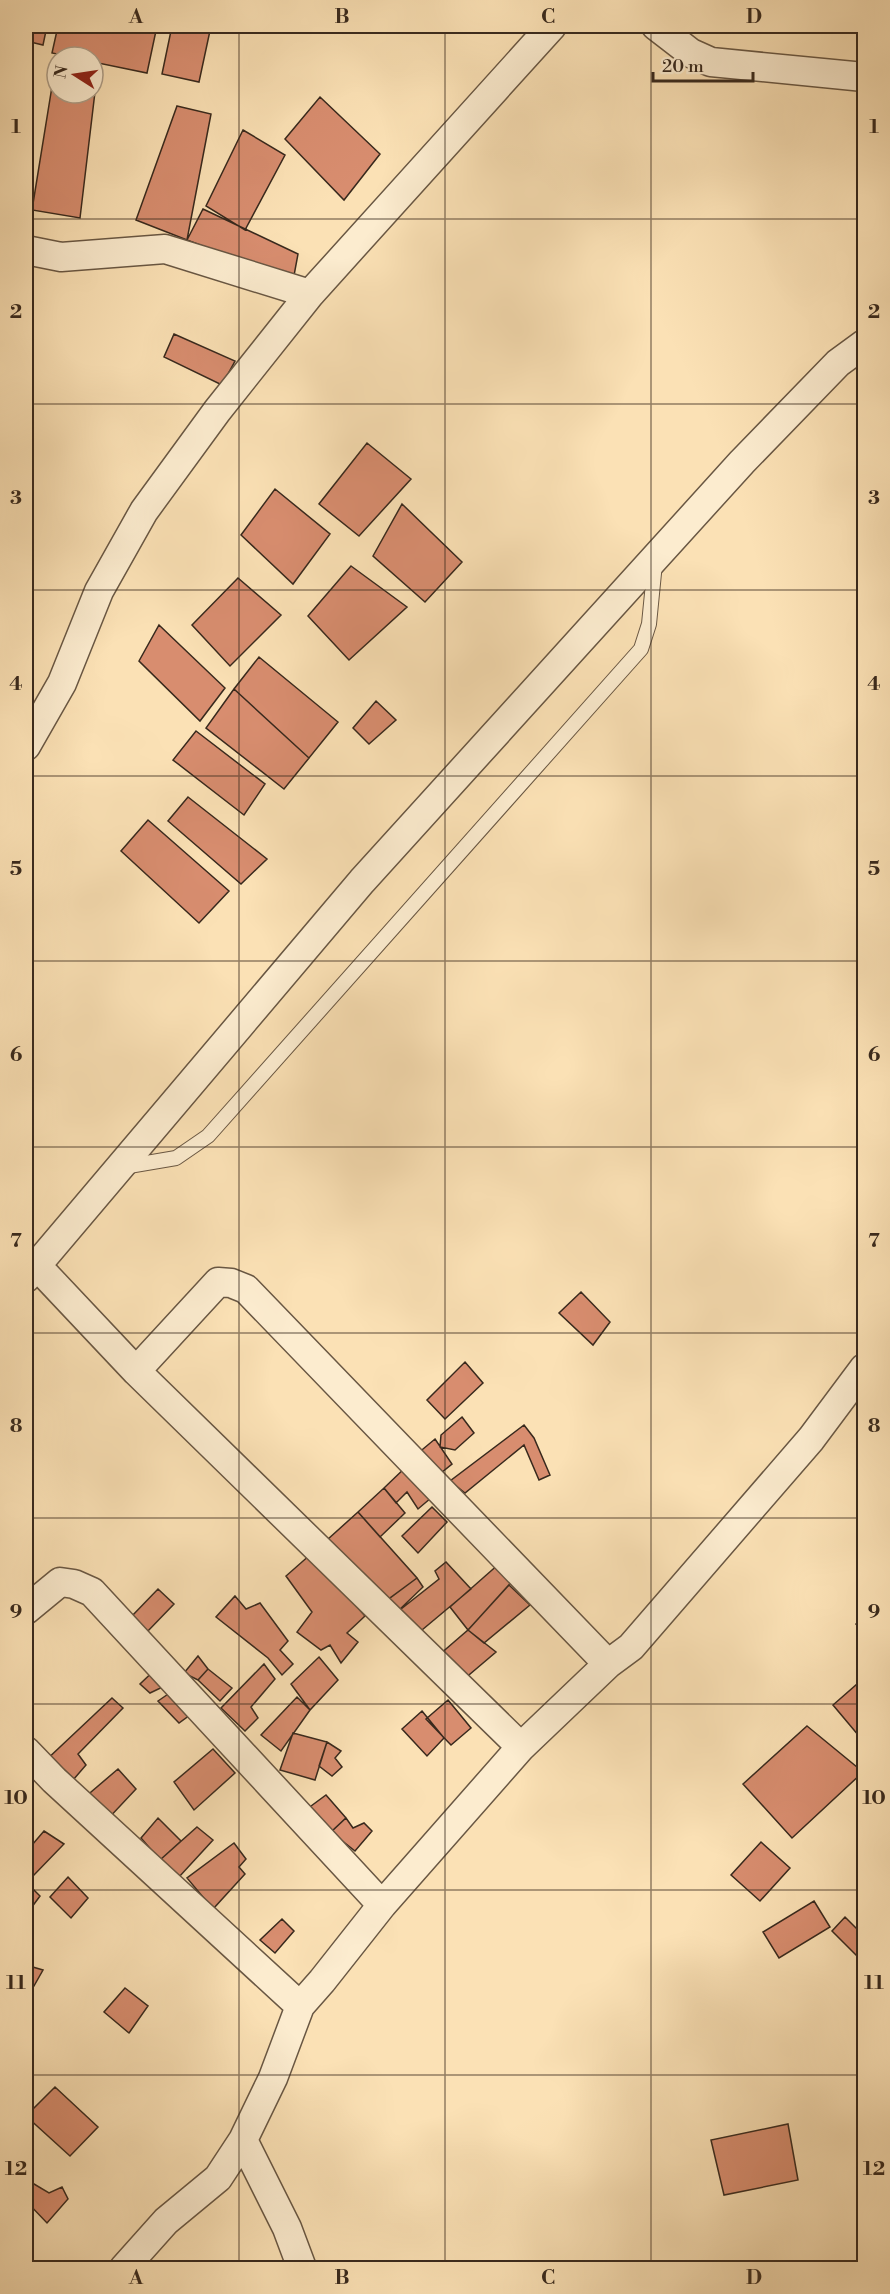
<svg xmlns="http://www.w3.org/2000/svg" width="890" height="2294" font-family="'Libre Bodoni',serif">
  <rect width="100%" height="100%" fill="#fbe1b5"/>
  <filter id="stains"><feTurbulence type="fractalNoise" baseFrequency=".00333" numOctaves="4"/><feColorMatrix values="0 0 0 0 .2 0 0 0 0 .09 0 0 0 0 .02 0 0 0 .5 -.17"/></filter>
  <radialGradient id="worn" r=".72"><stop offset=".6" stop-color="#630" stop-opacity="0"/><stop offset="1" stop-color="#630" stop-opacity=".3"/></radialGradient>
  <path fill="#d88d6f" stroke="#38291d" stroke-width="1.5" d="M 26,26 L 47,26 L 43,45 L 26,41 Z
    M 58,26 L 157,26 L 147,73 L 93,62 L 93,57 L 72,57 L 52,53 Z
    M 172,26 L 211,26 L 199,82 L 162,74 Z
    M 55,68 L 57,68 L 57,93 L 93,93 L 93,75 L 97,75 L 80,218 L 32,210 Z
    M 320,97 L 380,154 L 344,200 L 285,139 Z
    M 177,106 L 211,114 L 187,240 L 136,220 Z
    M 243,130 L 285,155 L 245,230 L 206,206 Z
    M 203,209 L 298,254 L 293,281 L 187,240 Z
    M 174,334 L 235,361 L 222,385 L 164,357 Z
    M 367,443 L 411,479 L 359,536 L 319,504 Z
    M 275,489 L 330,534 L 293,584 L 241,535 Z
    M 402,504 L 462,562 L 425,602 L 373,556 Z
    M 351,566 L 407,607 L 349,660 L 308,616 Z
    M 238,578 L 281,615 L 230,666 L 192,625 Z
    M 159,625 L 225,688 L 200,721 L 139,661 Z
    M 259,657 L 338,722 L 309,758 L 234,689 Z
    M 234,689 L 309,758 L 284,789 L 206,728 Z
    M 376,701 L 396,720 L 369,744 L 353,728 Z
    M 196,731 L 265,784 L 244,815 L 173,760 Z
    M 188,797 L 267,859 L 241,884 L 168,821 Z
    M 148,820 L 229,891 L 199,923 L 121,851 Z
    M 581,1292 L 610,1322 L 593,1345 L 559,1313 Z
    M 465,1362 L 483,1383 L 445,1419 L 427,1400 Z
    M 462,1417 L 474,1433 L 455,1450 L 440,1447 L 441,1435 Z
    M 524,1425 L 534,1438 L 550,1475 L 539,1480 L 524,1445 L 465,1493 L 450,1481 Z
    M 435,1439 L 452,1464 L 436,1477 L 417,1454 Z
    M 409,1464 L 438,1492 L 418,1509 L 407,1492 L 396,1503 L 384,1488 Z
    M 384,1488 L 405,1513 L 380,1537 L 358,1512 Z
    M 432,1507 L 447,1522 L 418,1553 L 402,1536 Z
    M 358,1512 L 417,1578 L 386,1601 L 327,1540 Z
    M 311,1554 L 365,1616 L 347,1633 L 358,1642 L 341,1663 L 330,1645 L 321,1650 L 297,1632 L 312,1612 L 286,1576 Z
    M 446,1562 L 471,1589 L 416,1635 L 396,1613 L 439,1579 L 435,1571 Z
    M 500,1563 L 515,1578 L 468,1630 L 450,1607 Z
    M 417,1578 L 423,1587 L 396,1613 L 386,1601 Z
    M 509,1585 L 530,1605 L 484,1643 L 468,1630 Z
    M 158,1589 L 174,1604 L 147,1632 L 131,1617 Z
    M 235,1596 L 246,1609 L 260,1603 L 288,1641 L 280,1650 L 293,1664 L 282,1675 L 268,1658 L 216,1617 Z
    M 864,1617 L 864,1633 L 856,1624 Z
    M 468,1630 L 496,1652 L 463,1680 L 439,1655 Z
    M 198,1656 L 208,1669 L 198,1680 L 184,1673 Z
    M 319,1657 L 338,1680 L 310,1710 L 291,1684 Z
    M 264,1664 L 275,1679 L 251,1707 L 258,1718 L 245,1731 L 221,1708 Z
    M 159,1666 L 169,1684 L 150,1693 L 140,1684 Z
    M 208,1669 L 232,1688 L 220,1701 L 198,1680 Z
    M 864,1678 L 864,1742 L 833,1705 Z
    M 177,1688 L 194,1712 L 179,1723 L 158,1701 Z
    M 297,1697 L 310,1710 L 281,1751 L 261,1735 Z
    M 112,1698 L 123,1708 L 78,1754 L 86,1765 L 67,1787 L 43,1763 Z
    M 448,1700 L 471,1728 L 451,1745 L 426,1719 Z
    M 422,1711 L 444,1738 L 427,1756 L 402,1729 Z
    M 807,1726 L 863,1772 L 792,1838 L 743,1784 Z
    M 293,1733 L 327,1742 L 315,1780 L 280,1770 Z
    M 327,1742 L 341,1751 L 335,1758 L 342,1767 L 332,1776 L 319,1766 Z
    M 213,1749 L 235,1773 L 194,1810 L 174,1782 Z
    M 118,1769 L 136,1789 L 106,1821 L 84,1798 Z
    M 326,1795 L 346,1818 L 331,1832 L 307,1809 Z
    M 158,1818 L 181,1841 L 160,1860 L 141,1838 Z
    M 346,1818 L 353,1828 L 364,1823 L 372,1831 L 355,1851 L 331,1832 Z
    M 197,1827 L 213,1840 L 179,1877 L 160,1860 Z
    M 44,1831 L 64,1844 L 33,1876 L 26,1870 L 26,1852 Z
    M 761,1842 L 790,1868 L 760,1901 L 731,1875 Z
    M 234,1843 L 246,1859 L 239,1867 L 245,1874 L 213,1909 L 187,1878 Z
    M 68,1877 L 88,1898 L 71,1918 L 50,1897 Z
    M 26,1882 L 40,1896 L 26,1915 Z
    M 814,1901 L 830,1927 L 779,1958 L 763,1932 Z
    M 845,1917 L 864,1936 L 864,1963 L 832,1931 Z
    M 282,1919 L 294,1931 L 275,1953 L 260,1940 Z
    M 26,1965 L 43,1970 L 26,2000 Z
    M 125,1988 L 148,2006 L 129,2033 L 104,2012 Z
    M 55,2087 L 98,2127 L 70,2156 L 26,2116 Z
    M 788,2124 L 798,2180 L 724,2195 L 711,2140 Z
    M 34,2184 L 49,2193 L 62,2187 L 68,2199 L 47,2223 L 26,2201 L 26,2192 Z"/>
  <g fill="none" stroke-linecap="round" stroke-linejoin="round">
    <defs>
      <path id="service" d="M 123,1167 L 176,1158 L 208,1136 L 641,649 L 649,624 L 655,563"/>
      <path id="minor" d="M 656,26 L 691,53 L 711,62 L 864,77
        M 26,250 L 61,257 L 165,249 L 310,294
        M 26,746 L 62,683 L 99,591 L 144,511 L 217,411 L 310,294 L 552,26
        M 37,1266 L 136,1371 L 521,1747
        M 26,1278 L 362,881 L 742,462 L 838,363 L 864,344
        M 136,1371 L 218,1282 L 231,1283 L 246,1289 L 608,1664
        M 26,1610 L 60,1582 L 74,1584 L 92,1592 L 382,1905
        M 26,1751 L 54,1780 L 300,2006
        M 243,2140 L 287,2228 L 302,2268
        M 124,2268 L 166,2221 L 218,2178 L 243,2140 L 273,2078 L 300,2006 L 322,1981 L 382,1905 L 521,1747 L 608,1664 L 631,1647 L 811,1439 L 864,1368"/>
    </defs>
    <use href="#service" stroke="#695743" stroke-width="16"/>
    <use href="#minor" stroke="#695743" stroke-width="31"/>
    <use href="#service" stroke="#fceccf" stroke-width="14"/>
    <use href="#minor" stroke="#fceccf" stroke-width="28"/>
  </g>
  <path fill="none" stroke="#38291d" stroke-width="1.5" stroke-opacity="0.55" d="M 239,26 L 239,2268M 445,26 L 445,2268M 651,26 L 651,2268M 26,219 L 864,219M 26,404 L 864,404M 26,590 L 864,590M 26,776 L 864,776M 26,961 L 864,961M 26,1147 L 864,1147M 26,1333 L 864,1333M 26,1518 L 864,1518M 26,1704 L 864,1704M 26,1890 L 864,1890M 26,2075 L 864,2075"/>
  <rect width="890" height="2294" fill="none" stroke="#fbe1b5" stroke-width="66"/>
  <g transform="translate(75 75) rotate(282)"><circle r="28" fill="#fceccf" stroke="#ae9e88" stroke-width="1.5"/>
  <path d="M0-4.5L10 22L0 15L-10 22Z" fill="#8f2418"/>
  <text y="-9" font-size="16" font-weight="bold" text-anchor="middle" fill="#38291d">N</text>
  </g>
  <path d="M653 72v9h100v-9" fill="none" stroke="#38291d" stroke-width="3"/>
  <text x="662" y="72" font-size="18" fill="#38291d" stroke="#fceccf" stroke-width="4.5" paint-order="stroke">20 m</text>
  <rect x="33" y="33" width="824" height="2228" fill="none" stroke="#38291d" stroke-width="2"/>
  <g font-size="20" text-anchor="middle" font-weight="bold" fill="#38291d">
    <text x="136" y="23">A</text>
    <text x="342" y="23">B</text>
    <text x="548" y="23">C</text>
    <text x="754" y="23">D</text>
    <text x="16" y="133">1</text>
    <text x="874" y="133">1</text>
    <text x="16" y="318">2</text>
    <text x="874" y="318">2</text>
    <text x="16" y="504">3</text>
    <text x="874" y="504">3</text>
    <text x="16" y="690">4</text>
    <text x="874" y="690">4</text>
    <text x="16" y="875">5</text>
    <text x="874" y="875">5</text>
    <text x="16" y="1061">6</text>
    <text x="874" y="1061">6</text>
    <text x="16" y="1247">7</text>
    <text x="874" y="1247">7</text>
    <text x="16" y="1432">8</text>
    <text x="874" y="1432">8</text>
    <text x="16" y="1618">9</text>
    <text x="874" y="1618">9</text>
    <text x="16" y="1804">10</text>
    <text x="874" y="1804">10</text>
    <text x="16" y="1989">11</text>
    <text x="874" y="1989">11</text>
    <text x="16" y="2175">12</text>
    <text x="874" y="2175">12</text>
    <text x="136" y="2284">A</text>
    <text x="342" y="2284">B</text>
    <text x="548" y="2284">C</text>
    <text x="754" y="2284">D</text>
  </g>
  <rect width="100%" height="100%" filter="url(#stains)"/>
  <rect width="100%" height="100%" fill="url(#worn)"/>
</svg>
